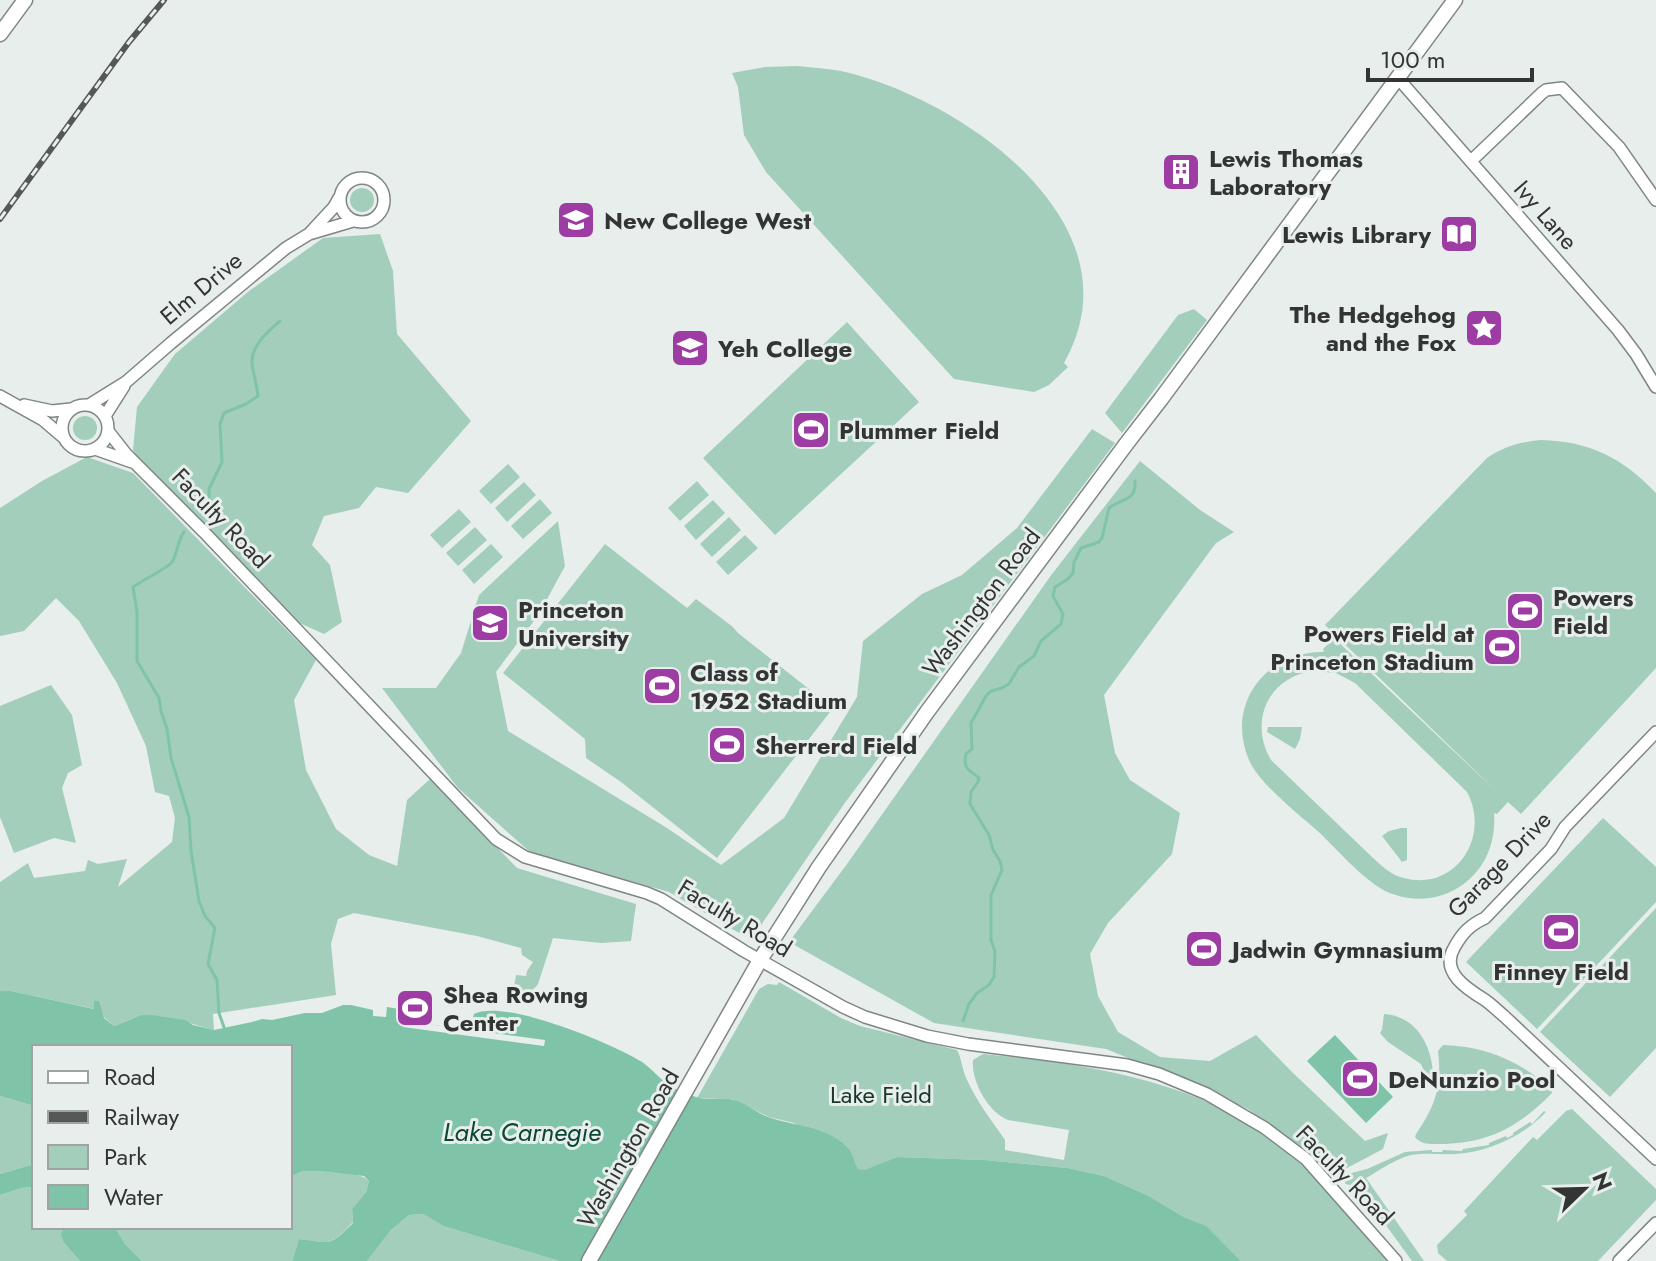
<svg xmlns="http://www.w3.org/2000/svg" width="1656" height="1261" font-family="Jost,sans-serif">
  <rect width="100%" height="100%" fill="#e7eeeb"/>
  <path fill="#a3cebb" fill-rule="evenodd" d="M 797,66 C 817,68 837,69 857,75 C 971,107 1141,227 1064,363 L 1068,367 L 1049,385 L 1034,392 L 954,379 L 766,172 L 744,135 L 738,87 L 732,73 L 765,67 Z
    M350 200a12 12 0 1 1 24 0a12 12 0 1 1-24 0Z
    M 380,234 L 393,271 L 397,334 L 471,421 L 408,493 L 376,487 L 359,508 L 324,516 L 312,545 L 330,565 L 342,622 L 324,634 L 295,621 L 140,462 L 133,450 L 137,407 L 175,354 L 249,291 L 323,238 Z
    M 1194,309 L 1207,320 L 1122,433 L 1105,413 L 1178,315 Z
    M 847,322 L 919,402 L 775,535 L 703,458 Z
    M73 428a12 12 0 1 1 24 0a12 12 0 1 1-24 0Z
    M 1092,429 L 1115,443 L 844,804 L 759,928 L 739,933 L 669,892 L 530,852 L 458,788 L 382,688 L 436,688 L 461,653 L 479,595 L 558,521 L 565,566 L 539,614 L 496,672 L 508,731 L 667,828 L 721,865 L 784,818 L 857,697 L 863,641 L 922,594 L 962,575 L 1017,528 Z
    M 1541,440 C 1589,441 1623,458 1656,493 L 1656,668 L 1521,814 L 1508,802 L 1497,814 L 1494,813 C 1496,840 1487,866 1465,883 C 1446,898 1419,903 1396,895 C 1388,893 1381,889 1374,884 C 1355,870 1338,851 1321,834 C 1300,815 1260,785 1249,760 C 1225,704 1266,651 1324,652 L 1323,649 L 1334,638 L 1497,792 L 1325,625 L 1487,458 C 1505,446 1520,442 1541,440 ZM 1314,671 L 1336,673 L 1355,683 L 1467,792 C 1491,836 1456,892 1404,878 C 1391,875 1383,867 1373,858 L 1271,760 C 1248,721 1269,676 1314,671 Z
    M 87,457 L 133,473 L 316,660 L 294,700 L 306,770 L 336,829 L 369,855 L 397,866 L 407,800 L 430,779 L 517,868 L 636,904 L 631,941 L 601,943 L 553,938 L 538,984 C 531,995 516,998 506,988 L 506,986 L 514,987 L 516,975 L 526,976 L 527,971 L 533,962 L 522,955 L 521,948 L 477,936 L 354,913 L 338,919 L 331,944 L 336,995 L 213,1014 L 214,1030 C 193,1025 160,1011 138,1017 C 130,1019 122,1023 114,1026 L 95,1009 L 11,991 L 0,991 L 0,882 L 28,863 L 34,878 L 85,871 L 88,860 L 98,864 L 127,859 L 118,887 L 172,842 L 175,818 L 169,796 L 155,792 L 146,746 L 117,683 L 79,621 L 56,598 L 24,631 L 0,636 L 0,508 L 42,481 Z
    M 1140,461 L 1200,510 L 1234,532 L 1216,543 L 1104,695 L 1115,753 L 1130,780 L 1180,813 L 1172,854 L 1108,923 L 1090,954 L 1098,996 L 1118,1032 L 1160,1057 L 1210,1061 L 1256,1035 L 1293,1073 L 1365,1141 L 1388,1133 L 1383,1149 L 1347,1168 L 1316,1160 L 1248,1109 L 1187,1082 L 1106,1049 L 934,1023 L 789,942 L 847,864 L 1052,574 Z
    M 508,464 L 520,477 L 491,504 L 479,491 Z
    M 697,481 L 709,495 L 680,521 L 668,508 Z
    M 524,482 L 536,495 L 507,522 L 495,508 Z
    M 540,499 L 552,513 L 523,539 L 511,526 Z
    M 713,500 L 725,513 L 696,540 L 684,526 Z
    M 459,509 L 471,522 L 442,548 L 430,535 Z
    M 729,517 L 741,530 L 712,557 L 700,544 Z
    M 475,527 L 487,540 L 458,566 L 446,553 Z
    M 745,535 L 758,548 L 728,575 L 716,562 Z
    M 491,544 L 503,557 L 474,584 L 462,570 Z
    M 605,544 L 687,608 L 696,599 L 733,627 L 738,633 L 833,708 L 717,858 L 621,782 L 586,758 L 585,739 L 503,673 Z
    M 51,685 L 72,715 L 82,765 L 68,773 L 62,788 L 76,843 L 54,838 L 14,853 L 0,817 L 0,706 Z
    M 1268,727 L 1302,727 L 1300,739 L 1295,749 L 1267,732 Z
    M 1603,818 L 1656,867 L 1656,902 L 1537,1029 L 1466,962 Z
    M 1401,828 L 1407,828 L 1407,860 L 1402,862 L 1382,836 L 1389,831 Z
    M 1656,908 L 1656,1048 L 1610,1097 L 1540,1032 Z
    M 779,982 L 841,1018 L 860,1026 L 957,1050 C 962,1059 962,1070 967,1080 C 977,1102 992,1121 1005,1140 L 1005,1150 L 1064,1160 L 1069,1130 L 1008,1120 C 988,1112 971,1081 973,1060 L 983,1054 C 1084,1063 1190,1080 1275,1139 C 1291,1150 1305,1167 1319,1182 C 1342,1208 1364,1234 1387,1261 L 1241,1261 L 1205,1226 L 1184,1217 L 1147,1195 L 1104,1176 L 1068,1168 L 985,1160 L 897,1157 L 865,1171 L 857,1169 L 854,1164 L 794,1123 L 769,1117 L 732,1099 L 697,1098 L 759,989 L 768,984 L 777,985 Z
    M 1384,1014 C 1417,1016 1433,1047 1433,1077 L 1428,1081 L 1421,1064 L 1388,1042 L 1380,1033 L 1382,1030 Z
    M 1443,1045 C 1485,1046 1520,1061 1551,1089 L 1552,1093 C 1519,1127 1487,1144 1439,1144 C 1429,1144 1422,1145 1415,1137 L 1416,1134 C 1436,1105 1442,1086 1438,1051 Z
    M 0,1096 L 34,1106 L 34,1164 L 0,1174 Z
    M 1572,1109 L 1656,1189 L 1656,1200 L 1598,1261 L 1447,1261 L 1438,1253 L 1437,1245 L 1467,1215 L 1464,1211 L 1533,1137 L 1537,1140 L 1566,1111 Z
    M 1544,1111 L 1546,1112 C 1523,1136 1489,1152 1456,1154 C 1441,1155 1426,1152 1411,1155 C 1395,1159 1380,1170 1366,1178 L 1424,1261 L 1412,1261 L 1377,1213 L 1369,1195 L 1363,1189 L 1346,1184 L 1340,1176 L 1367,1169 L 1405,1152 L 1432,1150 L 1432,1152 L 1442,1152 L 1443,1150 L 1462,1151 L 1463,1149 L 1489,1145 L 1489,1143 L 1506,1136 L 1507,1138 L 1513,1135 L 1513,1133 L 1530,1122 L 1532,1124 Z
    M 303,1171 C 320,1171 357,1169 369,1181 L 366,1192 L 352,1209 L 353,1222 C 329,1247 332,1243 299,1239 L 292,1261 L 142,1261 L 125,1244 L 115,1227 L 290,1227 L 290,1177 Z
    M 34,1187 L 34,1227 L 76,1227 L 72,1229 L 64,1243 L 80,1261 L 0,1261 L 0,1195 L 22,1188 Z
    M 425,1214 L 443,1226 L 559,1261 L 367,1261 L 391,1230 L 409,1215 Z"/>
  <path fill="#7fc4a8" d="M 0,991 L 11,991 L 94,1009 L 94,1001 L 99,1001 L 104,1018 L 114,1026 L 142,1015 L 153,1015 L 185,1020 L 193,1025 L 214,1030 L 252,1022 L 262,1019 L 272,1020 L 305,1013 L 322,1013 L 343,1005 L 351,1005 L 373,1010 L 373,1016 L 386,1017 L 387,1007 L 405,1010 L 404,1021 L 470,1030 L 474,1014 C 504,998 613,1044 642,1062 C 652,1069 660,1079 670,1086 C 677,1090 685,1093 693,1096 C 704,1101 717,1097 729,1099 C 742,1100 755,1112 768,1117 C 793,1126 827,1126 847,1147 C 854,1154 853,1161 858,1169 L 865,1170 L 897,1157 L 985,1160 L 1068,1168 L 1104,1176 L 1147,1195 L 1184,1217 L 1206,1226 L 1241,1261 L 559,1261 L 443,1226 L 424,1214 L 409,1215 L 391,1230 L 367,1261 L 292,1261 L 299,1239 C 332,1243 329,1247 353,1223 L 352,1209 L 366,1192 L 369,1181 L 364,1176 L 323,1171 L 303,1171 L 290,1177 L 290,1047 L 34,1047 L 34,1106 L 0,1096 Z
    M 1335,1035 L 1393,1097 L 1366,1123 L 1307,1061 Z
    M 34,1164 L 34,1187 L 22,1188 L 0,1195 L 0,1174 Z
    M 76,1227 L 115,1227 L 125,1244 L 142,1261 L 80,1261 L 64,1243 L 61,1234 L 64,1228 L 72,1229 Z"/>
  <path fill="#e7eeeb" d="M 404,1021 L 545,1040 L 544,1046 L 403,1027 Z"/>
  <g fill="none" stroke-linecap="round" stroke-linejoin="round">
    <path stroke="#7fc4a8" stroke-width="3" d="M 205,509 L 209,504 L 209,489 L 222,462 L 220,424 L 224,413 L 246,404 L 258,396 C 257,385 253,374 252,363 C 251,346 268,331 280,321
      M 184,532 C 177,541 178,553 172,562 C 168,568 141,581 133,587 L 137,612 L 137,661 L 159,698 L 161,711 L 167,729 L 171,758 L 189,817 L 191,851 L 199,901 L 205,916 L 215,928 L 208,964 L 217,980 L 219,1013 L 225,1030
      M 963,1021 L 969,1004 L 977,993 L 989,985 L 994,977 L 995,952 L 991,940 L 991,895 L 1002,870 L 1000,861 L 993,850 L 989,835 L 970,804 L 971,792 L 978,782 L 979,778 C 968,769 963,769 966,754 L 972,749 L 971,723 L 986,696 L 991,691 L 1002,688 L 1009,684 L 1019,667 L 1034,656 L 1041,641 L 1061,624 L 1063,614 L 1053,596 L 1055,587 L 1068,579 L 1073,573 L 1074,562 L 1081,548 L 1099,542 L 1102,538 L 1109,508 C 1122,498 1136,502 1135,481"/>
    <defs>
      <path id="minor" d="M 1397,77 L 1618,330 L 1636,354 L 1656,387
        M 1471,161 L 1542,93 L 1546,90 L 1562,88 L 1619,147 L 1656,200
        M340 200a22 22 0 1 1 44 0a22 22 0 1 1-44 0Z
        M 309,234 L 334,207 L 339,198
        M 0,396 L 43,420 L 63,437
        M62 428a23 23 0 1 1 46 0a23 23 0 1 1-46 0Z
        M 24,405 L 52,411 L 71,409
        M 89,405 L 126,382 L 171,343 L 286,248 L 309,234 L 353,221
        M 105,416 L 124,386
        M 108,431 L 126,454 L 204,532 L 496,839 L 525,857 L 647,893 L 661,899 L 744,951 L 843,1007 L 865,1017 L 927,1036 L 968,1044 L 1127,1065 L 1159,1074 L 1207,1094 L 1265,1128 L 1306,1159 L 1396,1261
        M 95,449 L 132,462
        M 1656,732 L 1565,827 L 1551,849 L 1485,918 C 1470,925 1462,933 1454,948 C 1440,972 1467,989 1485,1000 C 1492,1005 1498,1011 1504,1016 L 1656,1159
        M 1619,1261 L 1656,1223"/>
      <path id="major" d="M 0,34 L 25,0
        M 589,1261 L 760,960 L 819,867 L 927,712 L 1127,443 L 1161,399 L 1455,0"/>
    </defs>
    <use href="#minor" stroke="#7f8683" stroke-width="14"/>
    <use href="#major" stroke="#7f8683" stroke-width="17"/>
    <use href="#minor" stroke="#fff" stroke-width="11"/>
    <use href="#major" stroke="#fff" stroke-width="14"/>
    <defs>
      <path id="rail" d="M 0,219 L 129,42 L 164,0"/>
    </defs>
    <use href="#rail" stroke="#555857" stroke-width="6"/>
    <use href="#rail" stroke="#e7eeeb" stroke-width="3" stroke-dasharray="9" stroke-linecap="butt"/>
  </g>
  <defs>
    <symbol id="building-square" viewBox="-11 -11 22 22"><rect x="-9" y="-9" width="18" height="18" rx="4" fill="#9d3ca3" stroke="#e7eeeb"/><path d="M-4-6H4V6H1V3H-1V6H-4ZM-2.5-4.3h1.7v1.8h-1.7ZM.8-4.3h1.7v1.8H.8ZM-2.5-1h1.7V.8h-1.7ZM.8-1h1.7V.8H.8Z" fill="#fff"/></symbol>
    <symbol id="university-square" viewBox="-11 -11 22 22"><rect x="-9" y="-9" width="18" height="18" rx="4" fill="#9d3ca3" stroke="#e7eeeb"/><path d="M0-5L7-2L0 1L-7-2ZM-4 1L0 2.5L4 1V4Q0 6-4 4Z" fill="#fff"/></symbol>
    <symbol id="library-square" viewBox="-11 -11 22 22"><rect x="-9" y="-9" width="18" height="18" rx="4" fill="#9d3ca3" stroke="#e7eeeb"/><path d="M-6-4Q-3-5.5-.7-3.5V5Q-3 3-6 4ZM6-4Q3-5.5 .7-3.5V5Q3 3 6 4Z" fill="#fff"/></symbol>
    <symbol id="sight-square" viewBox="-11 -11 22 22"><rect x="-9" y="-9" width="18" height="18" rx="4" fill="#9d3ca3" stroke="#e7eeeb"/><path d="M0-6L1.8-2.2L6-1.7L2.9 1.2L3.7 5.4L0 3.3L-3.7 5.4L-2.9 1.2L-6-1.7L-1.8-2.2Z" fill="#fff"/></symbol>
    <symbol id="stadium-square" viewBox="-11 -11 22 22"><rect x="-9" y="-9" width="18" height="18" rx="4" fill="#9d3ca3" stroke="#e7eeeb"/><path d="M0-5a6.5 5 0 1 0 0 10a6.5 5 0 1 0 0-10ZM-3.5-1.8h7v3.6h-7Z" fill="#fff"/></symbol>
  </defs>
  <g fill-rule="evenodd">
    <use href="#building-square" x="1159" y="150" width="44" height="44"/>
    <use href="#university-square" x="554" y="198" width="44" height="44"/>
    <use href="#library-square" x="1437" y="212" width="44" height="44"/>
    <use href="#sight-square" x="1462" y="306" width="44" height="44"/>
    <use href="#university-square" x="668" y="326" width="44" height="44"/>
    <use href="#stadium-square" x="789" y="408" width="44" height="44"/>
    <use href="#stadium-square" x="1503" y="589" width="44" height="44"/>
    <use href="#university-square" x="468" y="601" width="44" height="44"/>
    <use href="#stadium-square" x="1480" y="625" width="44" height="44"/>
    <use href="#stadium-square" x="640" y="664" width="44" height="44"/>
    <use href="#stadium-square" x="705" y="723" width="44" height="44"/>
    <use href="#stadium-square" x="1539" y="910" width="44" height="44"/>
    <use href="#stadium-square" x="1182" y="927" width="44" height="44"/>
    <use href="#stadium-square" x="393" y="986" width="44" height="44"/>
    <use href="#stadium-square" x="1338" y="1057" width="44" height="44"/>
  </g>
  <g text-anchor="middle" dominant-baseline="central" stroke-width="6" stroke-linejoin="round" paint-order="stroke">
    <g font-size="24" font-weight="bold" fill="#323534" stroke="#e7eeeb" text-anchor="start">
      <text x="1209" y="158">Lewis Thomas<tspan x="1209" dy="28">Laboratory</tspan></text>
      <text x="604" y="220">New College West</text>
      <text x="1431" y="234" text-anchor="end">Lewis Library</text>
      <text x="1456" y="314" text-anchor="end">The Hedgehog<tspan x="1456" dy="28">and the Fox</tspan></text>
      <text x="718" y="348">Yeh College</text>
      <text x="839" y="430">Plummer Field</text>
      <text x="1553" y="597">Powers<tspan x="1553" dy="28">Field</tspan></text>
      <text x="518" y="609">Princeton<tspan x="518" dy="28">University</tspan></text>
      <text x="1474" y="633" text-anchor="end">Powers Field at<tspan x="1474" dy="28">Princeton Stadium</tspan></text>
      <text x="690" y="672">Class of<tspan x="690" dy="28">1952 Stadium</tspan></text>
      <text x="755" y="745">Sherrerd Field</text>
      <text x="1232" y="949">Jadwin Gymnasium</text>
      <text x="1561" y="971" text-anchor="middle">Finney Field</text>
      <text x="443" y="994">Shea Rowing<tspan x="443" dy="28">Center</tspan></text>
      <text x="1388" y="1079">DeNunzio Pool</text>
    </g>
    <g font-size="24" fill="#323534" stroke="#e7eeeb">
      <text transform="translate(1546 215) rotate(49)">Ivy Lane</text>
      <text transform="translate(201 288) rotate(-40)">Elm Drive</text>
      <text transform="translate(221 518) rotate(46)">Faculty Road</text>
      <text transform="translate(981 602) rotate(-53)">Washington Road</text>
      <text transform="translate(1499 864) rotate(-46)">Garage Drive</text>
      <text transform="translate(735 918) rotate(31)">Faculty Road</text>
      <text transform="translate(628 1148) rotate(-60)">Washington Road</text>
      <text transform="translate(1345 1175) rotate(46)">Faculty Road</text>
    </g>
    <g font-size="24" fill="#17372b" stroke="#e7eeeb">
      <text x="881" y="1094">Lake Field</text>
    </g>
    <g font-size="26" font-style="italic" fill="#0c4734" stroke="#e7eeeb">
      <text x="522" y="1132">Lake Carnegie</text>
    </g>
  </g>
  <rect x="32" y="1045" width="260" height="184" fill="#e7eeeb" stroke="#9fa4a2" stroke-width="2"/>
  <rect x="48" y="1071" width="40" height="12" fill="#ffffff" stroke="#9fa4a2" stroke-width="2"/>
  <text x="104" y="1085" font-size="24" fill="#323534">Road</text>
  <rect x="48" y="1111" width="40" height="12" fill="#555857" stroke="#9fa4a2" stroke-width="2"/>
  <text x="104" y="1125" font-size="24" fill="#323534">Railway</text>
  <rect x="48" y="1145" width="40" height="24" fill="#a3cebb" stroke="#9fa4a2" stroke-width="2"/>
  <text x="104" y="1165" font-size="24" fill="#323534">Park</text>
  <rect x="48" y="1185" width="40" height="24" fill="#7fc4a8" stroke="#9fa4a2" stroke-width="2"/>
  <text x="104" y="1205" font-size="24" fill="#323534">Water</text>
  <g transform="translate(1584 1189) rotate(67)" stroke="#e7eeeb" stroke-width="6" paint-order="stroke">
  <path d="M0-6L14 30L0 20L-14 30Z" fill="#323534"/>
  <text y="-12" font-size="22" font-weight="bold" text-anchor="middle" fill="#323534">N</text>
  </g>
  <path d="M1368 68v12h164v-12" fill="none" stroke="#323534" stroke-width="4"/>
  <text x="1380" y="68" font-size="24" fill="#323534" stroke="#e7eeeb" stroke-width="6" paint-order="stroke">100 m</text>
</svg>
